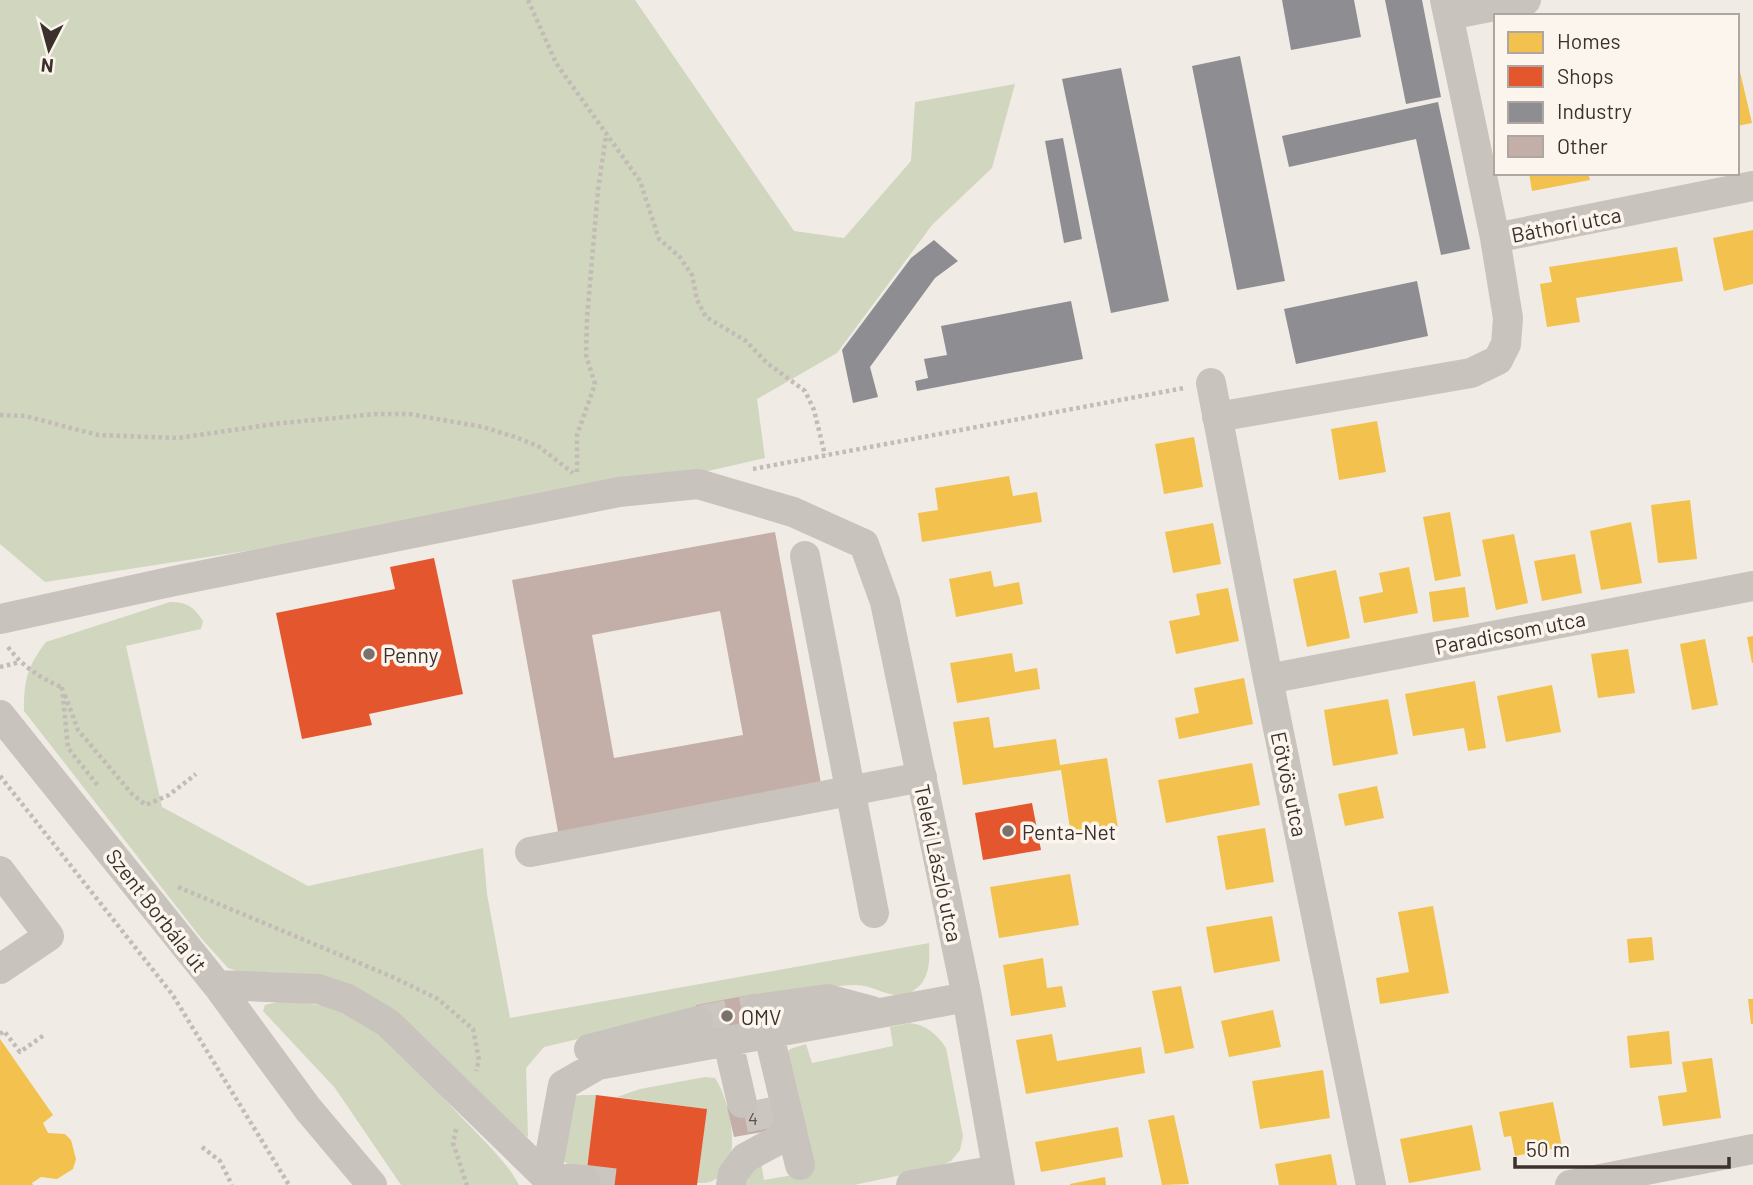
<svg xmlns="http://www.w3.org/2000/svg" width="1753" height="1185" font-family="Barlow,sans-serif">
  <rect width="100%" height="100%" fill="#f0ebe5"/>
  <path fill="#d1d6bf" d="M 0,0 L 635,0 L 794,231 L 844,238 L 911,161 L 915,102 L 1015,84 L 992,168 L 932,225 L 837,353 L 757,399 L 765,458 L 585,499 L 45,582 L 0,544 Z
    M 170,602 C 187,602 194,607 203,621 L 201,629 L 126,646 L 162,807 L 308,886 L 483,848 L 487,894 L 510,1018 L 929,943 C 930,960 930,981 913,991 C 892,1003 877,985 856,985 C 803,987 749,998 696,1005 L 697,1011 L 544,1047 L 526,1068 L 528,1137 L 506,1126 L 311,975 L 268,972 L 252,976 L 228,968 L 201,938 L 24,711 C 24,680 27,667 46,642 Z
    M 281,1001 C 304,1003 328,1004 349,1015 C 396,1039 431,1085 467,1123 C 485,1142 507,1162 519,1185 L 401,1185 L 335,1088 L 263,1011 L 265,1005 Z
    M 910,1023 C 926,1025 937,1034 946,1048 L 963,1136 L 960,1150 L 951,1161 L 935,1168 L 854,1185 L 746,1185 L 751,1170 L 761,1162 L 764,1180 L 810,1172 L 785,1056 L 790,1049 L 806,1044 L 812,1063 L 893,1046 L 890,1027 Z
    M 705,1077 L 715,1078 C 730,1100 745,1165 714,1180 C 709,1183 703,1183 697,1183 L 706,1109 L 617,1097 L 640,1089 Z
    M 582,1095 L 596,1095 L 587,1167 L 569,1165 L 562,1160 L 574,1096 Z"/>
  <path fill="#f2c14e" d="M 1737,59 L 1752,123 L 1737,126 Z
    M 1529,173 L 1588,173 L 1590,180 L 1532,191 Z
    M 1753,230 L 1753,284 L 1724,291 L 1713,238 Z
    M 1677,247 L 1683,281 L 1576,298 L 1580,322 L 1547,327 L 1540,284 L 1552,282 L 1549,267 Z
    M 1377,421 L 1386,472 L 1339,480 L 1331,429 Z
    M 1194,437 L 1203,487 L 1164,494 L 1155,444 Z
    M 1009,476 L 1013,496 L 1037,492 L 1042,522 L 922,542 L 918,513 L 938,510 L 935,488 Z
    M 1690,500 L 1697,559 L 1658,563 L 1651,505 Z
    M 1450,512 L 1461,576 L 1435,581 L 1423,517 Z
    M 1631,522 L 1642,583 L 1601,590 L 1590,531 Z
    M 1213,523 L 1221,564 L 1173,573 L 1165,532 Z
    M 1514,534 L 1528,603 L 1496,610 L 1482,540 Z
    M 1575,554 L 1582,593 L 1542,601 L 1534,561 Z
    M 1409,567 L 1418,613 L 1364,623 L 1359,597 L 1383,592 L 1379,573 Z
    M 1336,570 L 1350,638 L 1307,647 L 1293,579 Z
    M 991,571 L 994,587 L 1019,582 L 1023,604 L 956,617 L 949,579 Z
    M 1465,587 L 1469,617 L 1433,622 L 1429,592 Z
    M 1228,588 L 1239,641 L 1176,654 L 1169,621 L 1200,615 L 1196,594 Z
    M 1753,636 L 1753,663 L 1752,663 L 1747,637 Z
    M 1705,639 L 1718,705 L 1692,710 L 1680,644 Z
    M 1628,649 L 1635,693 L 1598,698 L 1591,654 Z
    M 1012,653 L 1015,672 L 1037,668 L 1040,689 L 957,703 L 950,663 Z
    M 1244,678 L 1253,724 L 1179,739 L 1175,718 L 1199,713 L 1194,688 Z
    M 1475,681 L 1486,748 L 1468,751 L 1464,728 L 1413,736 L 1405,694 Z
    M 1552,685 L 1561,732 L 1506,742 L 1497,696 Z
    M 1388,699 L 1398,754 L 1333,766 L 1324,710 Z
    M 989,717 L 994,748 L 1056,739 L 1060,765 L 1107,758 L 1118,828 L 1071,835 L 1061,770 L 963,785 L 953,722 Z
    M 1252,763 L 1260,805 L 1166,823 L 1158,780 Z
    M 1377,786 L 1384,818 L 1345,826 L 1338,794 Z
    M 1265,828 L 1274,882 L 1226,890 L 1217,836 Z
    M 1070,874 L 1079,925 L 999,938 L 990,887 Z
    M 1433,906 L 1449,993 L 1380,1004 L 1376,978 L 1409,972 L 1398,912 Z
    M 1272,916 L 1280,961 L 1214,973 L 1206,927 Z
    M 1652,937 L 1654,960 L 1629,963 L 1627,939 Z
    M 1043,958 L 1047,988 L 1062,986 L 1066,1007 L 1011,1016 L 1003,965 Z
    M 1181,986 L 1194,1048 L 1165,1054 L 1152,991 Z
    M 1748,999 L 1753,999 L 1753,1024 L 1751,1024 Z
    M 1273,1010 L 1281,1047 L 1229,1057 L 1221,1021 Z
    M 1669,1031 L 1672,1064 L 1630,1068 L 1627,1036 Z
    M 1052,1034 L 1057,1061 L 1141,1047 L 1145,1073 L 1026,1094 L 1016,1040 Z
    M 0,1039 L 53,1115 L 43,1123 L 48,1133 L 65,1134 L 71,1140 L 76,1159 L 73,1169 L 57,1179 L 41,1177 L 32,1183 L 33,1185 L 0,1185 Z
    M 1712,1058 L 1721,1118 L 1663,1126 L 1658,1096 L 1687,1092 L 1682,1062 Z
    M 1323,1070 L 1330,1118 L 1260,1129 L 1252,1081 Z
    M 1553,1102 L 1562,1147 L 1515,1156 L 1511,1136 L 1504,1137 L 1499,1112 Z
    M 1174,1115 L 1189,1184 L 1162,1185 L 1148,1120 Z
    M 1472,1125 L 1481,1170 L 1409,1183 L 1400,1139 Z
    M 1118,1127 L 1123,1157 L 1041,1172 L 1035,1142 Z
    M 1331,1154 L 1337,1185 L 1279,1185 L 1275,1164 Z
    M 1105,1177 L 1106,1185 L 1070,1185 L 1070,1184 Z"/>
  <path fill="#e4572e" d="M 434,558 L 463,694 L 369,714 L 372,725 L 302,739 L 276,613 L 395,589 L 390,567 Z
    M 1032,803 L 1041,850 L 983,860 L 975,813 Z
    M 596,1095 L 707,1109 L 697,1185 L 585,1185 Z"/>
  <path fill="#8d8d92" d="M 1282,0 L 1354,0 L 1361,37 L 1291,50 Z
    M 1385,0 L 1422,0 L 1441,97 L 1406,104 Z
    M 1240,56 L 1285,281 L 1237,290 L 1192,66 Z
    M 1121,68 L 1169,301 L 1111,313 L 1062,79 Z
    M 1438,102 L 1470,249 L 1441,255 L 1416,139 L 1289,167 L 1282,136 Z
    M 1063,138 L 1082,239 L 1064,243 L 1045,141 Z
    M 934,240 L 958,261 L 935,278 L 870,367 L 878,397 L 853,403 L 842,350 L 911,258 Z
    M 1417,281 L 1428,336 L 1296,364 L 1284,309 Z
    M 1071,301 L 1083,359 L 917,391 L 915,381 L 928,378 L 924,359 L 947,355 L 941,326 Z"/>
  <path fill="#c3afa7" fill-rule="evenodd" d="M 775,532 L 822,789 L 559,837 L 512,580 ZM 720,611 L 743,735 L 614,758 L 592,635 Z
    M 754,994 L 758,1024 L 700,1035 L 696,1005 Z
    M 772,1097 L 779,1129 L 734,1137 L 727,1107 Z"/>
  <g fill="none" stroke-linecap="round" stroke-linejoin="round">
    <path stroke="#ccc6c0" stroke-width="30" stroke-dasharray="30 15" stroke-linecap="butt" d="M 698,1021 L 756,1009
      M 757,1100 L 763,1132
      M 585,1180 L 629,1185"/>
    <path stroke="#c2bbb6" stroke-width="4.5" stroke-dasharray="3.5 3.5" stroke-linecap="butt" d="M 528,0 L 556,63 L 640,181 L 659,239 L 679,256 L 692,275 L 697,300 L 706,317 L 746,341 L 767,363 L 805,391 L 814,410 L 825,455
      M 0,415 L 25,416 L 98,435 L 177,438 L 282,423 L 377,414 L 409,414 L 483,427 L 515,437 L 538,446 L 573,473
      M 753,469 L 1184,388
      M 577,472 L 577,435 L 595,384 L 586,355 L 587,318 L 598,190 L 606,136
      M 8,647 C 23,667 39,677 61,687
      M 0,667 L 20,662
      M 62,687 L 68,748 L 99,787
      M 65,695 L 78,730 L 132,794 L 146,805 L 169,795 L 196,774
      M 0,776 L 172,994 L 289,1185
      M 178,887 L 395,978 L 438,999 L 473,1029 L 479,1060 L 476,1071
      M 0,1034 L 4,1031 L 20,1052 L 44,1035
      M 456,1129 L 453,1143 L 467,1185
      M 202,1147 L 220,1161 L 232,1185"/>
    <path stroke="#c9c3be" stroke-width="30" d="M 1449,15 L 1526,0
      M 1495,238 L 1753,186
      M 1211,383 L 1268,679 L 1371,1185
      M 1217,417 L 1471,373 L 1498,360 L 1506,344 L 1508,318 L 1495,238 L 1445,0
      M 805,556 L 874,913
      M 0,619 L 174,581 L 619,492 L 698,484 L 793,512 L 864,544 L 885,602 L 967,997 L 1000,1185
      M 1268,679 L 1753,586
      M 0,715 L 217,985 L 308,1109 L 372,1185
      M 530,852 L 922,777
      M 0,871 L 49,936 L 0,969
      M 217,985 L 318,989 L 348,999 L 388,1023 L 546,1177 L 551,1185
      M 756,1009 L 827,999 L 872,1011
      M 769,1035 L 800,1165
      M 728,1042 L 742,1103
      M 589,1049 L 698,1021
      M 585,1180 L 546,1177 L 563,1085 L 598,1065 L 967,997
      M 731,1185 L 733,1174 L 745,1158 L 780,1139 L 790,1125
      M 911,1185 L 997,1170
      M 1570,1185 L 1753,1149"/>
  </g>
  <g fill="#7a716c" stroke="#fbf5ee" stroke-width="2.5">
    <circle cx="369" cy="654" r="7"/>
    <circle cx="1008" cy="831" r="7"/>
    <circle cx="727" cy="1016" r="7"/>
  </g>
  <g text-anchor="middle" dominant-baseline="central" stroke-width="7" stroke-linejoin="round" paint-order="stroke">
    <g font-size="18" fill="#5d504a">
      <text x="753" y="1118">4</text>
    </g>
    <g font-size="21" fill="#3b302b" stroke="#fbf5ee">
      <text transform="translate(1566 224) rotate(-11)">Báthori utca</text>
      <text transform="translate(1510 632) rotate(-11)">Paradicsom utca</text>
      <text transform="translate(1290 784) rotate(78)">Eötvös utca</text>
      <text transform="translate(939 863) rotate(78)">Teleki László utca</text>
      <text transform="translate(157 910) rotate(52)">Szent Borbála út</text>
    </g>
    <g font-size="21" fill="#3b302b" stroke="#fbf5ee" text-anchor="start">
      <text x="383" y="654">Penny</text>
      <text x="1022" y="831">Penta-Net</text>
      <text x="741" y="1016">OMV</text>
    </g>
  </g>
  <rect x="1494" y="14" width="245" height="161" fill="#fbf5ee" stroke="#aea6a0" stroke-width="2"/>
  <rect x="1508" y="32" width="35" height="21" fill="#f2c14e" stroke="#aea6a0" stroke-width="2"/>
  <text x="1557" y="49" font-size="21" fill="#3b302b">Homes</text>
  <rect x="1508" y="66" width="35" height="21" fill="#e4572e" stroke="#aea6a0" stroke-width="2"/>
  <text x="1557" y="84" font-size="21" fill="#3b302b">Shops</text>
  <rect x="1508" y="102" width="35" height="21" fill="#8d8d92" stroke="#aea6a0" stroke-width="2"/>
  <text x="1557" y="119" font-size="21" fill="#3b302b">Industry</text>
  <rect x="1508" y="136" width="35" height="21" fill="#c3afa7" stroke="#aea6a0" stroke-width="2"/>
  <text x="1557" y="154" font-size="21" fill="#3b302b">Other</text>
  <g transform="translate(49 49) rotate(186)" stroke="#fbf5ee" stroke-width="5" paint-order="stroke">
  <path d="M0-5L12 26L0 18L-12 26Z" fill="#3b302b"/>
  <text y="-10" font-size="19" font-weight="bold" text-anchor="middle" fill="#3b302b">N</text>
  </g>
  <path d="M1515 1157v10h214v-10" fill="none" stroke="#3b302b" stroke-width="3.5"/>
  <text x="1526" y="1157" font-size="21" fill="#3b302b" stroke="#fbf5ee" stroke-width="5" paint-order="stroke">50 m</text>
</svg>
